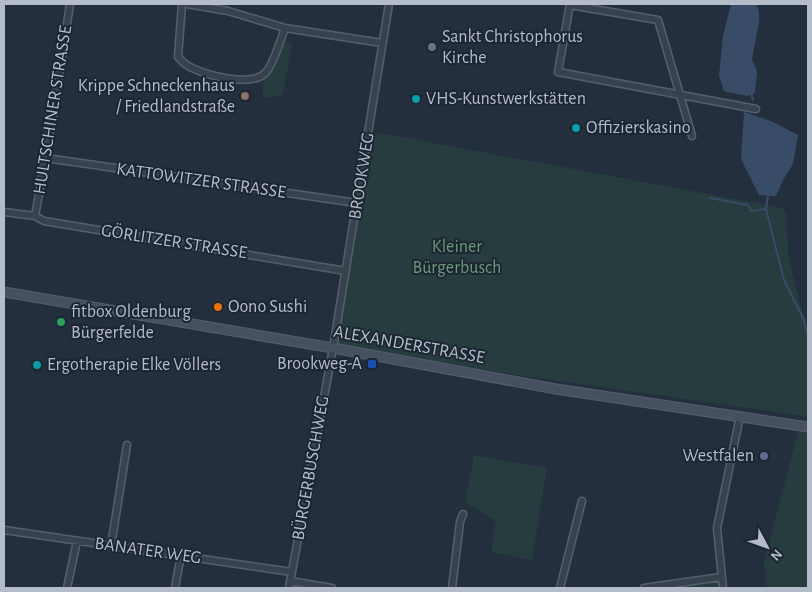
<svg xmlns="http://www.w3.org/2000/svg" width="812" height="592" font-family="'Alegreya Sans',sans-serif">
  <rect width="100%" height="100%" fill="#242f3e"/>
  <path fill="#263c3f" d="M 283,42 L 292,43 L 283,95 L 263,98 L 263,81 L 275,66 Z
    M 369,131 L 783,208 L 786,214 L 789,261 L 808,333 L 808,417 L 333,348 Z
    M 799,428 L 808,429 L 808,588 L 767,588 L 764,563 Z
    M 474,455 L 547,468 L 532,560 L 491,552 L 496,521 L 465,502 Z
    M 721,579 L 723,588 L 670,588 L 670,585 Z"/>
  <path fill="#394c67" d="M 731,4 L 755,4 L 759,10 L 759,22 L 752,59 L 757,72 L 755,93 L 747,96 L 724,91 L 719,76 L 723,36 Z
    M 744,112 L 771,121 L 798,135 L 793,164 L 783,180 L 776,196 L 759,195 L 741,159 Z"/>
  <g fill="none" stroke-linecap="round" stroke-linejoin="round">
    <path stroke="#394c67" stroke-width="2" d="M 751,92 L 753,100
      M 768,195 L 766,209 L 784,280 L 804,320 L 808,337
      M 710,198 L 748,205 L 751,211 L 765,209"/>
    <defs>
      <path id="street" d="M 182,4 L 178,57 C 182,61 185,65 190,67 C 206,75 254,89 267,71 C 274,62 281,39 285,28
        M 187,4 L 228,11 L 285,28 L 382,43
        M 570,4 L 558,72 L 756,109
        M 570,5 L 658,20 L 692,136
        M 46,158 L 357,203
        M 4,212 L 35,216 L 44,221 L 346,271
        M 35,216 L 53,116 L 70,4
        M 4,530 L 292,572
        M 111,546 L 127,445
        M 290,581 L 332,588
        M 67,588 L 77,541
        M 175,588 L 181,555
        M 289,588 L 333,348 L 389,4
        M 452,588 L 460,522 L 463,514
        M 560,588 L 582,501
        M 644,588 L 721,577
        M 723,588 L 717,528 L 740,416"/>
      <path id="secondary" d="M 4,292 L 333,348 L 556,389 L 808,427"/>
    </defs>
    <use href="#street" stroke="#565f6c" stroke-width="9"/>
    <use href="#secondary" stroke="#565f6c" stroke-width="11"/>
    <use href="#street" stroke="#38414e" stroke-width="6"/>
    <use href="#secondary" stroke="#465061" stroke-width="9"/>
  </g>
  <circle fill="#6b7280" stroke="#1d2633" stroke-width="2" cx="432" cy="47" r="5"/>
  <circle fill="#8d6e63" stroke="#1d2633" stroke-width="2" cx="245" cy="96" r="5"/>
  <g fill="#0f9aa8" stroke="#1d2633" stroke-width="2">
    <circle cx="416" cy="99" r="5"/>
    <circle cx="576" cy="128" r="5"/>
    <circle cx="37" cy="365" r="5"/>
  </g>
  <circle fill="#e8710a" stroke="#1d2633" stroke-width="2" cx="218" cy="307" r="5"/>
  <circle fill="#2e9e5b" stroke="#1d2633" stroke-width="2" cx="61" cy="322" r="5"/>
  <rect fill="#1a4fb4" stroke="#1d2633" stroke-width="2" x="367" y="359" width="10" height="10" rx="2.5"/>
  <circle fill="#5c6f8a" stroke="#1d2633" stroke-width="2" cx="764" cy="456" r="5"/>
  <g text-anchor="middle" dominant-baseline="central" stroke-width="4" stroke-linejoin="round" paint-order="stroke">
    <g font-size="18" fill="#b4bcc9" stroke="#1d2633" text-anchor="start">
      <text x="442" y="37">Sankt Christophorus<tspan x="442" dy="21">Kirche</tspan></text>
      <text x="235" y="86" text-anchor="end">Krippe Schneckenhaus<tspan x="235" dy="21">/ Friedlandstraße</tspan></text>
      <text x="426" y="99">VHS-Kunstwerkstätten</text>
      <text x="586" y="128">Offizierskasino</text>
      <text x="228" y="307">Oono Sushi</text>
      <text x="71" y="312">fitbox Oldenburg<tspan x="71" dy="21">Bürgerfelde</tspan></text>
      <text x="362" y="364" text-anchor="end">Brookweg-A</text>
      <text x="47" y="365">Ergotherapie Elke Völlers</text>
      <text x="754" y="456" text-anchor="end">Westfalen</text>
    </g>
    <g font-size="18" fill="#b4bcc9" stroke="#1d2633">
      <text transform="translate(53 110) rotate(-81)">HULTSCHINER STRASSE</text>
      <text transform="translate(362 176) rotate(-81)">BROOKWEG</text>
      <text transform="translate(201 181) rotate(8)">KATTOWITZER STRASSE</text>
      <text transform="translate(174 242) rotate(9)">GÖRLITZER STRASSE</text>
      <text transform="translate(409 345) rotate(10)">ALEXANDERSTRASSE</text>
      <text transform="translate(311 468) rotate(-80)">BÜRGERBUSCHWEG</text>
      <text transform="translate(148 551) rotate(8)">BANATER WEG</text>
    </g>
    <g font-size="18" fill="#6b9a76" stroke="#1d2633">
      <text x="457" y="247">Kleiner<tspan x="457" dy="21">Bürgerbusch</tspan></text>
    </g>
  </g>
  <rect width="812" height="592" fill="none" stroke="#b4bcc9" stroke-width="10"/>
  <g transform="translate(767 547) rotate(131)" stroke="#1d2633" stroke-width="4" paint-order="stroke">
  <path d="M0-4L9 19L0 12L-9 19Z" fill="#b4bcc9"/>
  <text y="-8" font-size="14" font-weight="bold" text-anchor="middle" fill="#b4bcc9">N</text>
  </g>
</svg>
